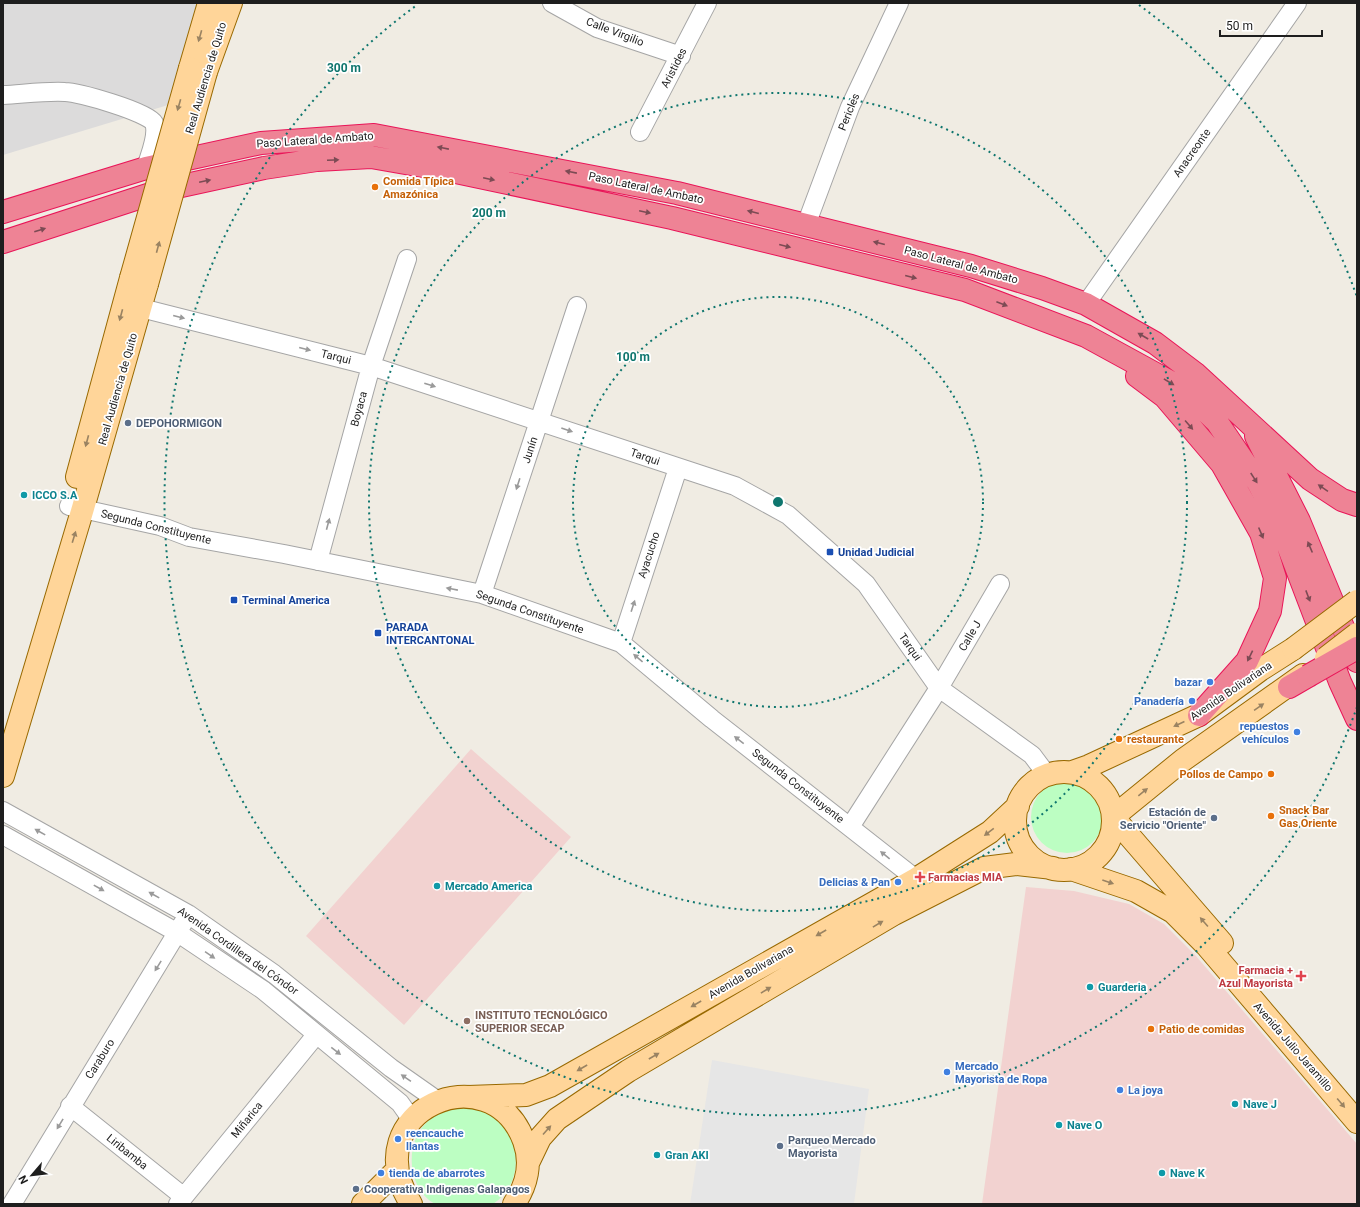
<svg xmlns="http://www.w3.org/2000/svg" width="1360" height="1207" font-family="Roboto,sans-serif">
  <rect width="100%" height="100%" fill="#f0ece3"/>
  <path fill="#dcdbdb" d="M 3,3 L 218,3 L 178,102 L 3,155 Z"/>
  <path fill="#f2d2d0" d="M 471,749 L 571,837 L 404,1025 L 306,936 Z
    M 1026,887 L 1074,891 L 1129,904 L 1164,924 L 1196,956 L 1357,1144 L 1357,1204 L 982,1204 Z"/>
  <path fill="#bcfec2" d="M1031 817a36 36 0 1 1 72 0a36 36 0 1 1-72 0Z
    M 457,1107 C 469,1108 482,1108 492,1116 C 522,1137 525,1183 493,1204 L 435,1204 C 407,1188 404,1144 427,1122 C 436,1114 446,1111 457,1107 Z"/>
  <path fill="#e6e6e6" d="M 712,1060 L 869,1089 L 854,1204 L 690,1204 Z"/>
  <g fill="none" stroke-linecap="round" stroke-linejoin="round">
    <defs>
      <path id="minor" d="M 552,3 L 597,28 L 681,56
        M 3,95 C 23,94 45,91 65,92 C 78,92 148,112 154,123 C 159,135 149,156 146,168
        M 640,132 L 707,3
        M 806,225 L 850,107 L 899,3
        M 1086,304 L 1297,3
        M 141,308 L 371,366 L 735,486 L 788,515 L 866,584 L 939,688 L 1032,755 L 1047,775
        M 69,506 L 160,526 L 189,537 L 284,554 L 482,594 L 621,643 L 712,719 L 916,879
        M 318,561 L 371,366 L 407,259
        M 482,594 L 577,306
        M 621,643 L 678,468
        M 3,811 L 188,914 L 274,974 L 391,1068 L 438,1101
        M 850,827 L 939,688 L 1000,584
        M 3,835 L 178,933 L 263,990 L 400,1103 L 412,1120
        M 70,1106 L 184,1197
        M 12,1204 L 183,923
        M 178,1204 L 316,1035"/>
      <path id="major" d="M 190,68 L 209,3
        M 206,72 L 231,3
        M 77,477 L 131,278
        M 1072,772 L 1089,766 L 1199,715 L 1260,670 L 1293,649
        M1015 821a49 49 0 1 1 98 0a49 49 0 1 1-98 0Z
        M 3,776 L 83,508 L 147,284
        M 1113,817 L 1222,943
        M 1113,817 L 1183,760 L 1303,675
        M 1071,869 L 1136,891 L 1173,912 L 1207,946 L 1357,1122
        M 468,1097 L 526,1095 L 550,1086 L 916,879 L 990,832 L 1018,806
        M 528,1163 L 540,1138 L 557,1119 L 628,1071 L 894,914 L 984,868 L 1016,864 L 1053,868
        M 363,1204 L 397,1170
        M 411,1204 C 353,1110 491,1052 524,1141 C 532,1163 527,1185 514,1204"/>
      <path id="highway" d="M 3,212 L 146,168 L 261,143 L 374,135 L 677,193 L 971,266 L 1042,288 L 1086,304 L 1155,343 L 1196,374 L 1310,479 L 1342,500 L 1357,505
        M 3,242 L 163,190 L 264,168 L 317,160 L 371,157 L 451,171 L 672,218 L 965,290 L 1086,336 L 1172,383 L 1193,399 L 1217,422 L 1257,481 L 1277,517 L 1340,682 L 1357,719
        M 1137,376 L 1165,397 L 1222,464 L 1261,533 L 1275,578 L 1270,611 L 1247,661 L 1199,715
        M 1256,436 L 1299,521 L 1357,661
        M 1289,687 L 1308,676"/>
    </defs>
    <use href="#minor" stroke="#a5a5a5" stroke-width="20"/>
    <use href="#major" stroke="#986900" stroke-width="24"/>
    <use href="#highway" stroke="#e91558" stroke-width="24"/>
    <use href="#minor" stroke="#fff" stroke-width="18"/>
    <use href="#major" stroke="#ffd599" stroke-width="22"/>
    <use href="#highway" stroke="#ee8395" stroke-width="22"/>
    <defs>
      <path id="major-bridge" d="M 131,278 L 190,68
        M 147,284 L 206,72
        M 1293,649 L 1357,601
        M 1326,658 L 1357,634"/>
      <path id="highway-bridge" d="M 1308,676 L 1357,648"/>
    </defs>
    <use href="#major-bridge" stroke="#986900" stroke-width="24" stroke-linecap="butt"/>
    <use href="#highway-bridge" stroke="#e91558" stroke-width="24" stroke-linecap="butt"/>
    <use href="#major-bridge" stroke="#ffd599" stroke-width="22"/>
    <use href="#highway-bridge" stroke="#ee8395" stroke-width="22"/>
  </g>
  <defs><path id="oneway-solid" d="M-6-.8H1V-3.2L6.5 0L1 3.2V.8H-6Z"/></defs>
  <g fill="#9a8362">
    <use href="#oneway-solid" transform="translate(200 36) rotate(106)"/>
    <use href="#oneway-solid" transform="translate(179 105) rotate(106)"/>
    <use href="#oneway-solid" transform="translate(158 247) rotate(-75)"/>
    <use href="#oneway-solid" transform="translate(121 315) rotate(105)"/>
    <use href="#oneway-solid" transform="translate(87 441) rotate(105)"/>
    <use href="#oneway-solid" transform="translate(74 537) rotate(-73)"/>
    <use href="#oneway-solid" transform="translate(1259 707) rotate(-35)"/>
    <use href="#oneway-solid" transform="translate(1179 724) rotate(155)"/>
    <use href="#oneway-solid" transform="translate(1143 792) rotate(-39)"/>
    <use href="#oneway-solid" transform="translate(989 832) rotate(143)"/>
    <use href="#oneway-solid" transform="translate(1108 882) rotate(19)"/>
    <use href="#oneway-solid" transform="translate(1204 922) rotate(-131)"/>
    <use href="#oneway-solid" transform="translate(878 924) rotate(-31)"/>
    <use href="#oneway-solid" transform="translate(821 933) rotate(150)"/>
    <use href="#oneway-solid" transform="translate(766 990) rotate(-31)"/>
    <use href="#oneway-solid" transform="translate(696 1004) rotate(150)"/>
    <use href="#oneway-solid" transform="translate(654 1056) rotate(-30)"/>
    <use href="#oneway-solid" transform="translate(582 1068) rotate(150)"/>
    <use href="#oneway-solid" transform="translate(1341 1103) rotate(50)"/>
    <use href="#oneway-solid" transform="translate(547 1130) rotate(-48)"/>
  </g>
  <g fill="#7c4b54">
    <use href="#oneway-solid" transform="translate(443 148) rotate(-169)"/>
    <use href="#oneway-solid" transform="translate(333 160) rotate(-3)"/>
    <use href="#oneway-solid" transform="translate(571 172) rotate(-169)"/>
    <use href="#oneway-solid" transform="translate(489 179) rotate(12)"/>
    <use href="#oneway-solid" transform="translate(205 181) rotate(-12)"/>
    <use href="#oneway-solid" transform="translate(645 212) rotate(12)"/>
    <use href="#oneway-solid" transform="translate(753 212) rotate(-166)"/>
    <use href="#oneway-solid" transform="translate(40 230) rotate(-18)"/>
    <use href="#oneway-solid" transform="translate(879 243) rotate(-166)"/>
    <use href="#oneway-solid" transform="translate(785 246) rotate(14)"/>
    <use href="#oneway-solid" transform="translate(911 277) rotate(14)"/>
    <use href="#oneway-solid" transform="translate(1002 304) rotate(21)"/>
    <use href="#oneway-solid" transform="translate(1143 336) rotate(-150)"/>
    <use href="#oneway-solid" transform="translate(1169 382) rotate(31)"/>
    <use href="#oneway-solid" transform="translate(1189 425) rotate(49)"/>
    <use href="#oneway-solid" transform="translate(1254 478) rotate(57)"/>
    <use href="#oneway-solid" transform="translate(1323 488) rotate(-146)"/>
    <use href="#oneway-solid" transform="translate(1261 533) rotate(67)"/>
    <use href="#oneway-solid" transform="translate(1310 547) rotate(-113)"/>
    <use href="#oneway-solid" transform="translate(1308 596) rotate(69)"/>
    <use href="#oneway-solid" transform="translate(1250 656) rotate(116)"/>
  </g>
  <g fill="#9a9a9a">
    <use href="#oneway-solid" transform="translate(179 317) rotate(14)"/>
    <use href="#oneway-solid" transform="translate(305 349) rotate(14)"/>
    <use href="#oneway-solid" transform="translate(430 385) rotate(18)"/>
    <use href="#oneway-solid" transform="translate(567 430) rotate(19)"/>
    <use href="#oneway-solid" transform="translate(518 484) rotate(108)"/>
    <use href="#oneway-solid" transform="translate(328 524) rotate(-75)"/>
    <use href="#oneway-solid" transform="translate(452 589) rotate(-169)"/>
    <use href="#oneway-solid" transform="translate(633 606) rotate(-72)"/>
    <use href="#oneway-solid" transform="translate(638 658) rotate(-140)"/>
    <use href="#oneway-solid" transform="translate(739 740) rotate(-142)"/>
    <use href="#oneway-solid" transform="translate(40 832) rotate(-151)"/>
    <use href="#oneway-solid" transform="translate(885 855) rotate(-141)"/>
    <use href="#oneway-solid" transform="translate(99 888) rotate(29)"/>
    <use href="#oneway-solid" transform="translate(154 895) rotate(-151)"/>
    <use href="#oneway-solid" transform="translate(210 955) rotate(34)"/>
    <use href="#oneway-solid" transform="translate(158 966) rotate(122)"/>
    <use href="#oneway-solid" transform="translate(336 1051) rotate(38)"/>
    <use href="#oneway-solid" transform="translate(406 1078) rotate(-146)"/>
    <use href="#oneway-solid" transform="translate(60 1124) rotate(121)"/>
  </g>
  <g fill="none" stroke="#0f766e" stroke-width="2" stroke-dasharray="2 4">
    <circle cx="778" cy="502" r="205"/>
    <circle cx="778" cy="502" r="409"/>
    <path d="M1357 707A614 614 0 1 1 417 5M1139 5A614 614 0 0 1 1357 297"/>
  </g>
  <g fill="#e8710a" stroke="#fff" stroke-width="1.5">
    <circle cx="375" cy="187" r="4"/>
    <circle cx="1119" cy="739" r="4"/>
    <circle cx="1271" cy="774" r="4"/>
    <circle cx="1271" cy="816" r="4"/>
    <circle cx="1151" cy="1029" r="4"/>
  </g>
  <g fill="#5c6f8a" stroke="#fff" stroke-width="1.5">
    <circle cx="128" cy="423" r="4"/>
    <circle cx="1214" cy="818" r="4"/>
    <circle cx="780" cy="1146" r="4"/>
    <circle cx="356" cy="1189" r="4"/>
  </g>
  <g fill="#0f9aa8" stroke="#fff" stroke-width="1.5">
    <circle cx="24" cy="495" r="4"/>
    <circle cx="437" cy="886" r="4"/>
    <circle cx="1090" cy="987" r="4"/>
    <circle cx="1235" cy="1104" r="4"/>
    <circle cx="1059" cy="1125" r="4"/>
    <circle cx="657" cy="1155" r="4"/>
    <circle cx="1162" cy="1173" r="4"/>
  </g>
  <g fill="#1a4fb4" stroke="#fff" stroke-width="1.5">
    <rect x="826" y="548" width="8" height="8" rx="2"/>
    <rect x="230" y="596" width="8" height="8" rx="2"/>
    <rect x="374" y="629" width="8" height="8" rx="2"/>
  </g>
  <g fill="#3f7fe0" stroke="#fff" stroke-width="1.5">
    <circle cx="1210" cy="682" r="4"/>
    <circle cx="1192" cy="701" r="4"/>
    <circle cx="1297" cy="732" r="4"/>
    <circle cx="898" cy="882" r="4"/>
    <circle cx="947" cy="1072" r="4"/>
    <circle cx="1120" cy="1090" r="4"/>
    <circle cx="398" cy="1139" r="4"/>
    <circle cx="381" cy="1173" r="4"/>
  </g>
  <g fill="#e0444e" stroke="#fff" stroke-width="1.5">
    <path d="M918 871h4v4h4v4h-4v4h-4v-4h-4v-4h4z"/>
    <path d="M1299 970h4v4h4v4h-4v4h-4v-4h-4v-4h4z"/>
  </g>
  <circle fill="#8d6e63" stroke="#fff" stroke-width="1.5" cx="467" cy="1021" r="4"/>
  <g text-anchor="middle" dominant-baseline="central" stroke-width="3.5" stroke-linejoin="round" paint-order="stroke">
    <g font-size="11" fill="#1e1e1e" stroke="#fff">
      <text transform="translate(615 32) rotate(21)">Calle Virgilio</text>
      <text transform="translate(674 68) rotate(-63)">Aristides</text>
      <text transform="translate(206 78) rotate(-73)">Real Audiencia de Quito</text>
      <text transform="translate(849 112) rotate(-68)">Pericles</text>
      <text transform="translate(315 140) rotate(-4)">Paso Lateral de Ambato</text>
      <text transform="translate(1192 153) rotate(-55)">Anacreonte</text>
      <text transform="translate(646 188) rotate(12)">Paso Lateral de Ambato</text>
      <text transform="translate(961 265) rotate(15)">Paso Lateral de Ambato</text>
      <text transform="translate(336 357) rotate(14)">Tarqui</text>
      <text transform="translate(118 389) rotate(-74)">Real Audiencia de Quito</text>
      <text transform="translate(359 409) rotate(-75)">Boyaca</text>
      <text transform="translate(530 450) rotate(-72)">Junín</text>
      <text transform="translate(645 457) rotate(19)">Tarqui</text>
      <text transform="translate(156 527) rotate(14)">Segunda Constituyente</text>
      <text transform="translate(649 555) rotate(-72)">Ayacucho</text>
      <text transform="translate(530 612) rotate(19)">Segunda Constituyente</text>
      <text transform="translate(970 636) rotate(-60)">Calle J</text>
      <text transform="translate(910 647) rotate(55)">Tarqui</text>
      <text transform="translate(1231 691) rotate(-34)">Avenida Bolivariana</text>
      <text transform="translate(798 786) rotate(38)">Segunda Constituyente</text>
      <text transform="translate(238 951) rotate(35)">Avenida Cordillera del Cóndor</text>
      <text transform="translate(751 972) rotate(-30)">Avenida Bolivariana</text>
      <text transform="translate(1293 1047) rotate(49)">Avenida Julio Jaramillo</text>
      <text transform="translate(100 1059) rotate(-58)">Caraburo</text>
      <text transform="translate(247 1120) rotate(-51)">Miñarica</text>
      <text transform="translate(127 1152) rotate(39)">Liribamba</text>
    </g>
    <g font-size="11" font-weight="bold" fill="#c56008" stroke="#fff" text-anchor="start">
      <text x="383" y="181">Comida Típica<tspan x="383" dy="13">Amazónica</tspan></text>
      <text x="1127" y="739">restaurante</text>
      <text x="1263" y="774" text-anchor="end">Pollos de Campo</text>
      <text x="1279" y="810">Snack Bar<tspan x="1279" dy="13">Gas Oriente</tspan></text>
      <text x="1159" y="1029">Patio de comidas</text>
    </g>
    <g font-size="11" font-weight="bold" fill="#4e5e75" stroke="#fff" text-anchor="start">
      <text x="136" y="423">DEPOHORMIGON</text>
      <text x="1206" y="812" text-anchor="end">Estación de<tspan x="1206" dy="13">Servicio "Oriente"</tspan></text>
      <text x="788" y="1140">Parqueo Mercado<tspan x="788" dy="13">Mayorista</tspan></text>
      <text x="364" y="1189">Cooperativa Indigenas Galapagos</text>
    </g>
    <g font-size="11" font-weight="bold" fill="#0d838f" stroke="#fff" text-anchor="start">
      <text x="32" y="495">ICCO S.A</text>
      <text x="445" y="886">Mercado America</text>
      <text x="1098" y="987">Guarderia</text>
      <text x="1243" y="1104">Nave J</text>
      <text x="1067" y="1125">Nave O</text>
      <text x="665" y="1155">Gran AKI</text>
      <text x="1170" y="1173">Nave K</text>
    </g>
    <g font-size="11" font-weight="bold" fill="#164399" stroke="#fff" text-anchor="start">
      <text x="838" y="552">Unidad Judicial</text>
      <text x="242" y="600">Terminal America</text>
      <text x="386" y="627">PARADA<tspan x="386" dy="13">INTERCANTONAL</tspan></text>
    </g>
    <g font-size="11" font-weight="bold" fill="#366cbe" stroke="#fff" text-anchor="end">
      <text x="1202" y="682">bazar</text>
      <text x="1184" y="701">Panadería</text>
      <text x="1289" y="726">repuestos<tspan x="1289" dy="13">vehículos</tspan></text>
      <text x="890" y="882">Delicias &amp; Pan</text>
      <text x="955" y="1066" text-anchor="start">Mercado<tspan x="955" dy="13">Mayorista de Ropa</tspan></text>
      <text x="1128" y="1090" text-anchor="start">La joya</text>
      <text x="406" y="1133" text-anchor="start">reencauche<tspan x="406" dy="13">llantas</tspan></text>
      <text x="389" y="1173" text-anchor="start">tienda de abarrotes</text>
    </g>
    <g font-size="11" font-weight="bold" fill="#be3a42" stroke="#fff" text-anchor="start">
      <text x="928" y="877">Farmacias MIA</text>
      <text x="1293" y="970" text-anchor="end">Farmacia +<tspan x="1293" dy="13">Azul Mayorista</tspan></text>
    </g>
    <g font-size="11" font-weight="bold" fill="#785e54" stroke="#fff" text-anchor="start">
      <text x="475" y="1015">INSTITUTO TECNOLÓGICO<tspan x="475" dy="13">SUPERIOR SECAP</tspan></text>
    </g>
  </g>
  <circle cx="778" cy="502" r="6" fill="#0f766e" stroke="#fff" stroke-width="2"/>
  <g font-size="12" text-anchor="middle" font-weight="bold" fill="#0f766e" stroke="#fff" stroke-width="3.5" stroke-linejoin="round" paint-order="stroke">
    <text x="344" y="72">300 m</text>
    <text x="489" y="217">200 m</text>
    <text x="633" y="361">100 m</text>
  </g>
  <rect width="1360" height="1207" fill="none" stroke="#1e1e1e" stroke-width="8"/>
  <g transform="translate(32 1175) rotate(242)" stroke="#ffffff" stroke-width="3" paint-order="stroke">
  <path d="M0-3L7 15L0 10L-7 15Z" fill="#1e1e1e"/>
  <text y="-6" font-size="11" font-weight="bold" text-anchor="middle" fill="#1e1e1e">N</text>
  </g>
  <path d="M1220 30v6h102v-6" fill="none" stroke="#1e1e1e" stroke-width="2"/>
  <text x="1226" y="30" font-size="12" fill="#1e1e1e" stroke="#ffffff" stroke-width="3" paint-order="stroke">50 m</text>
</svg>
